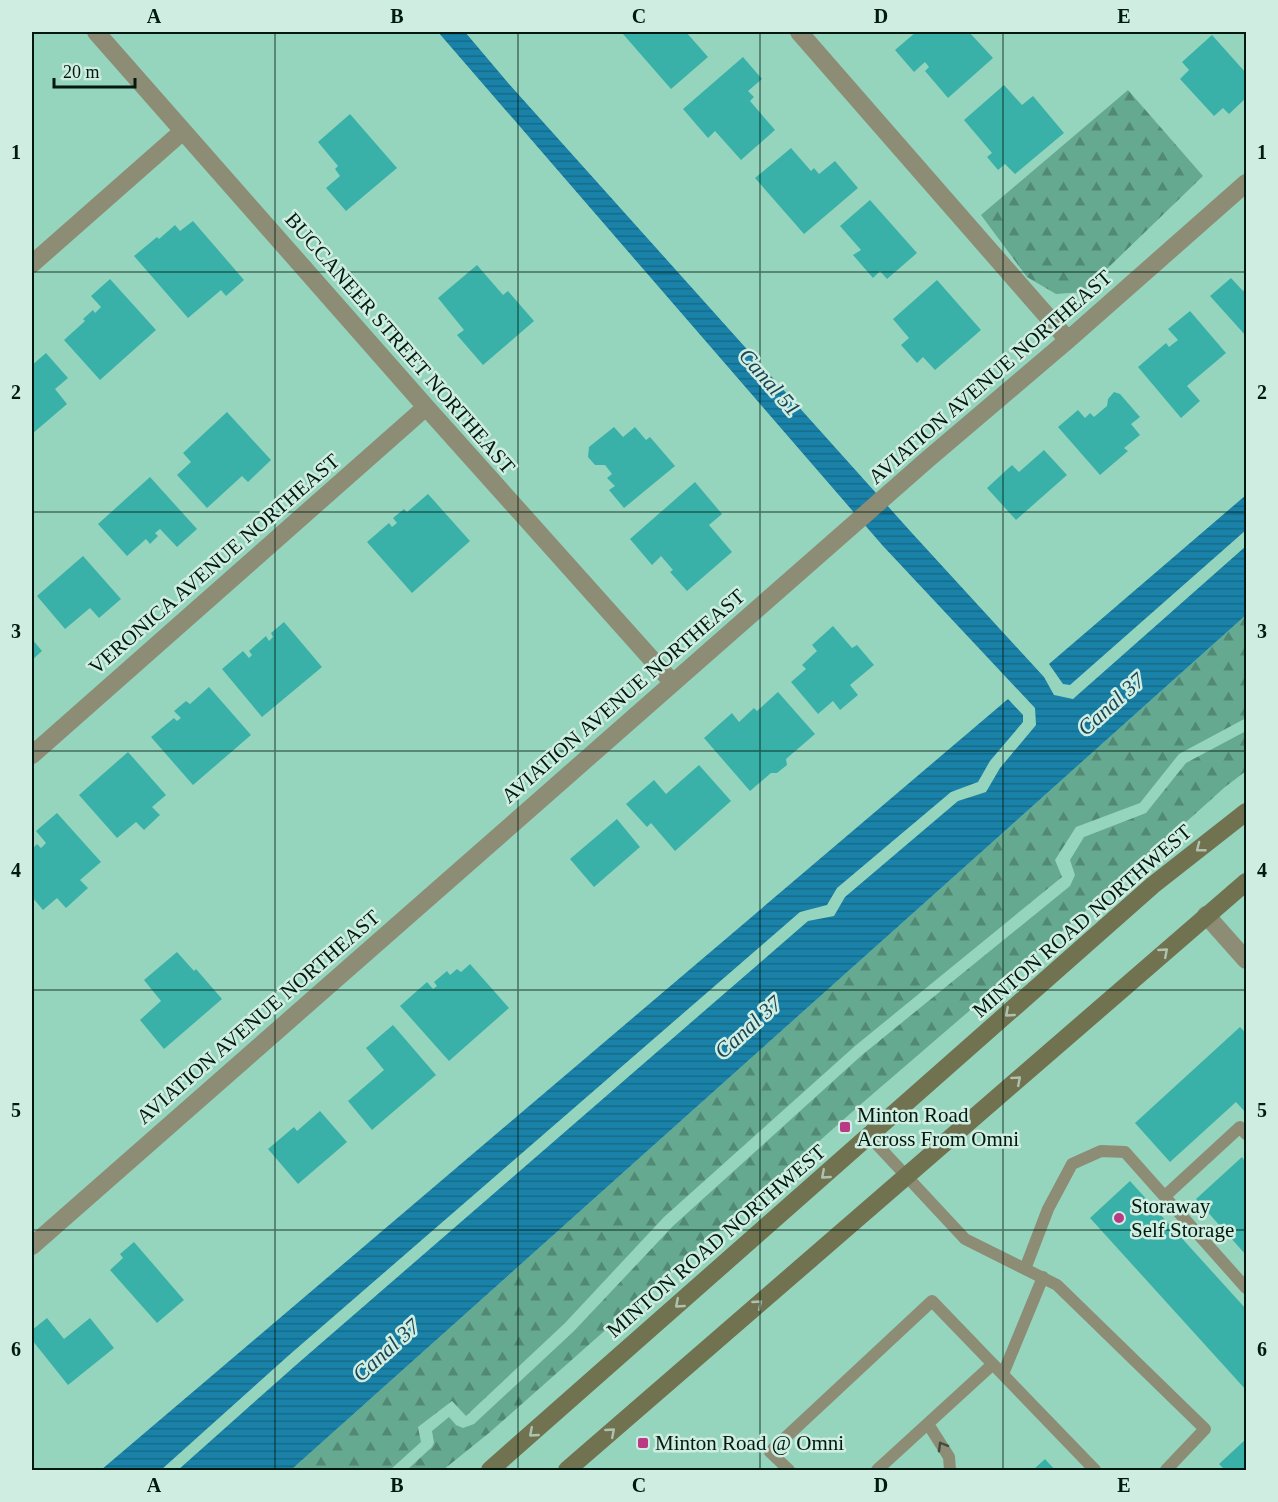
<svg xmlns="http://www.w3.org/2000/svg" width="1278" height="1502" font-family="Georgia,serif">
  <defs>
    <pattern id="forest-firs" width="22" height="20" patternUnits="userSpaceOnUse" patternTransform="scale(1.5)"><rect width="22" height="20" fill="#65a990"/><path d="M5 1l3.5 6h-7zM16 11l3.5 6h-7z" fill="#518974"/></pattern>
    <pattern id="water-rules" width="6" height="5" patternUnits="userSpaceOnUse" patternTransform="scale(1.5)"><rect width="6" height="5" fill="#1a82a8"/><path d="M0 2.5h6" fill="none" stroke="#156a87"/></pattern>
  </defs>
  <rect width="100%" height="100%" fill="#96d5bd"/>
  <path fill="url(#forest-firs)" d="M 1128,90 L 1203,176 L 1083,292 L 1056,294 L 1027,277 L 981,215 Z
    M 1246,615 L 1246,718 L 1179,754 L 1140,803 L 1076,827 L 1055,860 L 1062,877 L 855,1046 L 664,1217 L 565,1323 L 466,1416 L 452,1401 L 418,1427 L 421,1442 L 390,1470 L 291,1470 Z
    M 1246,731 L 1246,771 L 1225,787 L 1126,876 L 860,1105 L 489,1433 L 443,1470 L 407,1470 L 432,1447 L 434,1443 L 432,1431 L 449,1417 L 456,1425 L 463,1428 L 474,1424 L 574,1331 L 673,1226 L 862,1055 L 1070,886 L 1075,875 L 1070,860 L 1084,837 L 1146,813 L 1186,763 Z"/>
  <path fill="url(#water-rules)" d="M 438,32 L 465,32 L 509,84 L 911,532 L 1044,677 L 1054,695 L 1073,699 L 1246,546 L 1246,615 L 291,1470 L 178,1470 L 296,1365 L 808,921 L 834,916 L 845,897 L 958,801 L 986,792 L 1000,768 L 1036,725 L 1035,708 L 883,546 Z
    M 1246,495 L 1246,530 L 1070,685 L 1063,684 L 1049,664 Z
    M 1008,699 L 1023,715 L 1023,722 L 990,761 L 978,782 L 951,792 L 837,888 L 827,905 L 800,912 L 288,1356 L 161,1470 L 101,1470 Z"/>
  <path fill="#39b1a9" d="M 625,32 L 686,32 L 708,57 L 671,89 L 623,34 Z
    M 916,32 L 969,32 L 993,58 L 948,98 L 925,71 L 929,67 L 925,62 L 914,72 L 895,50 Z
    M 1212,35 L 1246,73 L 1246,98 L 1229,114 L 1223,108 L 1214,116 L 1180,79 L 1189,70 L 1182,62 Z
    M 743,57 L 762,79 L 748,91 L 754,97 L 750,101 L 775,130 L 741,160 L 715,131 L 708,138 L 683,109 Z
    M 1004,85 L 1022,105 L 1033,96 L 1064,133 L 1015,174 L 1005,164 L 998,170 L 987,157 L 992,153 L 964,120 Z
    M 350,114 L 397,168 L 346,211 L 326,188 L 340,176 L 335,169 L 338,166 L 318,142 Z
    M 791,148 L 811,171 L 814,168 L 819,174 L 835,161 L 858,188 L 804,234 L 755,178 Z
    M 870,200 L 917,253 L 887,279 L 880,271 L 873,278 L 853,255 L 861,250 L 840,226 Z
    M 193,221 L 244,280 L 226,296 L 221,290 L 188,318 L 134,256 L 157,237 L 159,239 L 175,225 L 180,231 Z
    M 477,265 L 503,295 L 508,291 L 534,321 L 483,365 L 457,335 L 464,330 L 438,298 Z
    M 1231,278 L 1243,291 L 1246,288 L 1246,336 L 1210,296 Z
    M 110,279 L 156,330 L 100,380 L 64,340 L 85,321 L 83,319 L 93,310 L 95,313 L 101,307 L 91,296 Z
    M 937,280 L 981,330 L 935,370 L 923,357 L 917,363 L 901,345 L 909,338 L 893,319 Z
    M 1190,311 L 1226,353 L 1187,386 L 1200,401 L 1181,418 L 1138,367 L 1166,343 L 1169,347 L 1178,340 L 1168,329 Z
    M 46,353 L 68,378 L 55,389 L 67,404 L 32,434 L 32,365 Z
    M 1114,392 L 1120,394 L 1140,417 L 1131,424 L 1140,435 L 1124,448 L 1128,451 L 1100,475 L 1058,427 L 1078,410 L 1085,418 L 1090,413 L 1094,417 L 1107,406 L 1108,399 Z
    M 227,412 L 271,460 L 248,482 L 242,476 L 207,508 L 177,475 L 191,462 L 183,453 Z
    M 614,427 L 623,437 L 635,427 L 646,440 L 650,437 L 675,466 L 624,508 L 609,490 L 615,486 L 607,478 L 612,474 L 605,465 L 595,465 L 588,457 L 589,447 Z
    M 1044,450 L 1067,475 L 1016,520 L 987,488 L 1012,465 L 1019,472 Z
    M 150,477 L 197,529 L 177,547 L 160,529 L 155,533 L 158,536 L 150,544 L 146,539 L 127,556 L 98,524 Z
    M 695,482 L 722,514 L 709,525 L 732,552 L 687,591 L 670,572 L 673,570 L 661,556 L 652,565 L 630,539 Z
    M 428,494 L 470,541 L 412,593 L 367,542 L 389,523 L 392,527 L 397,523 L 393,518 L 404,509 L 407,512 Z
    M 83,556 L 121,599 L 99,618 L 90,608 L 65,629 L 37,596 Z
    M 284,622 L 322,667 L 262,717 L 222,669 L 243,651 L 249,658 L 252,655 L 249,651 L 266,636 L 269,641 L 273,637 L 271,633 Z
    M 833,626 L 852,648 L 857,645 L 874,665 L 850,685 L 858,695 L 840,710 L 833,701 L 818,714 L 791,682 L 806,669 L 802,665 L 817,651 L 812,645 Z
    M 32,639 L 42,651 L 32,660 Z
    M 209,687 L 251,735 L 193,785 L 151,737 L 174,718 L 177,721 L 181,718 L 174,711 L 186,701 L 190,704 Z
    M 778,692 L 815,734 L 786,759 L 787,765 L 777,773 L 771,773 L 750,791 L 704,738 L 732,713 L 739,722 L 754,708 L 757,711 Z
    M 128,752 L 166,795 L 152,807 L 160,815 L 144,830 L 136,822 L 117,838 L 79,795 Z
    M 699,765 L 731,801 L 675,851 L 651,823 L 647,827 L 626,804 L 654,780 L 666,794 Z
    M 57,813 L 101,862 L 80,880 L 88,888 L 66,908 L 57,898 L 43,910 L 32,897 L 32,849 L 37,844 L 41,848 L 46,843 L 36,831 Z
    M 617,819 L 640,847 L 594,887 L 570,859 Z
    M 177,952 L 194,971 L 196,969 L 222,999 L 164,1049 L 140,1020 L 161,1001 L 144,980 Z
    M 470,964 L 509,1008 L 449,1061 L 400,1006 L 427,982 L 433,989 L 437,986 L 434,982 L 447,971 L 450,975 L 457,969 L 461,972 Z
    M 393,1025 L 436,1075 L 372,1130 L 348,1101 L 384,1070 L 366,1048 Z
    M 1240,1027 L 1246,1033 L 1246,1113 L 1236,1102 L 1170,1162 L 1135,1123 Z
    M 320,1111 L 347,1142 L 298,1184 L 268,1149 L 294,1127 L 297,1131 Z
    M 1242,1157 L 1246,1163 L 1246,1255 L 1196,1199 Z
    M 1130,1181 L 1246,1309 L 1246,1390 L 1090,1218 Z
    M 134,1242 L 184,1300 L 157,1323 L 110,1270 L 123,1258 L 120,1254 Z
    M 47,1318 L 64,1339 L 90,1318 L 114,1348 L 68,1385 L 32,1340 L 32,1330 Z
    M 1246,1439 L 1246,1470 L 1225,1470 L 1219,1464 Z
    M 1045,1459 L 1055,1470 L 1033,1470 Z"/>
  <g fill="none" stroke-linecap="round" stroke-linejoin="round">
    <path stroke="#8d8d76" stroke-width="12" d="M 869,1136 L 965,1239 L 1057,1285 L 1205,1429 L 1166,1470
      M 1165,1196 L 1240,1127 L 1246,1134
      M 1025,1269 L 1048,1209 L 1072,1164 L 1101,1151 L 1125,1152 L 1246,1288
      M 1003,1374 L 1043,1277
      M 928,1424 L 949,1457 L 950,1470
      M 789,1470 L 770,1452 L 932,1301 L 1095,1470
      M 877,1470 L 993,1364"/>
    <path stroke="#8d8d76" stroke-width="18" d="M 96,32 L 426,407 L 673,683
      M 799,32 L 1068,340
      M 32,264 L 183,131
      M 32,755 L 426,407
      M 1206,915 L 1246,960
      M 32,1246 L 928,459 L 1068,340 L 1246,183"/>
    <path stroke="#717250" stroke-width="18" d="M 490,1470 L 1153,885 L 1246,812
      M 567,1470 L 1246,882"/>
  </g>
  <defs><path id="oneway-chevron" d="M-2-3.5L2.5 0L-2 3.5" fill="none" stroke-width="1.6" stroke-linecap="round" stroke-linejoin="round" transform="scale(1.5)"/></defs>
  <g stroke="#aec3ae">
    <use href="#oneway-chevron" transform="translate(1200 848) rotate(142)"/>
    <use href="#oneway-chevron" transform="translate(1164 952) rotate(-41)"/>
    <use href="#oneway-chevron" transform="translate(1009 1013) rotate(139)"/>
    <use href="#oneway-chevron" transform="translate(1017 1080) rotate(-41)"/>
    <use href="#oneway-chevron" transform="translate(825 1175) rotate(139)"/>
    <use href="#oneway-chevron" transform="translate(679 1304) rotate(139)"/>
    <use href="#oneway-chevron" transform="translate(758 1304) rotate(-41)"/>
    <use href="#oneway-chevron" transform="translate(611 1432) rotate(-41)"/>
    <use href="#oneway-chevron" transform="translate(533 1433) rotate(139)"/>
  </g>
  <use stroke="#404d3e" href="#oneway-chevron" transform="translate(942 1446) rotate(-120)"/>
  <path fill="none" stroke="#011910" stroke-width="1.5" stroke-opacity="0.55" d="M 275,32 L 275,1470M 518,32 L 518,1470M 760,32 L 760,1470M 1003,32 L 1003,1470M 32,272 L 1246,272M 32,512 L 1246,512M 32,751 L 1246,751M 32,990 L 1246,990M 32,1230 L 1246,1230"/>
  <g fill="#ba3a85" stroke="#cfeee1" stroke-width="2">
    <rect x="839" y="1121" width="12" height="12" rx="3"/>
    <circle cx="1119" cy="1218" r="6"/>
    <rect x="637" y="1437" width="12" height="12" rx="3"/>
  </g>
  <g text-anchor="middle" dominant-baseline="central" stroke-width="5" stroke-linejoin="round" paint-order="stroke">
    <g font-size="21" fill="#011910" stroke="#cfeee1">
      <text transform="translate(400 343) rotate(49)">BUCCANEER STREET NORTHEAST</text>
      <text transform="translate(990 377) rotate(-41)">AVIATION AVENUE NORTHEAST</text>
      <text transform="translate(214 564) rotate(-41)">VERONICA AVENUE NORTHEAST</text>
      <text transform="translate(623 696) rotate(-41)">AVIATION AVENUE NORTHEAST</text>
      <text transform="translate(1082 921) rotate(-41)">MINTON ROAD NORTHWEST</text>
      <text transform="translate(258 1017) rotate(-41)">AVIATION AVENUE NORTHEAST</text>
      <text transform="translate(716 1241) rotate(-41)">MINTON ROAD NORTHWEST</text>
    </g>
    <g font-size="21" fill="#011910" stroke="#cfeee1" text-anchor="start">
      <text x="857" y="1115">Minton Road<tspan x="857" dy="24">Across From Omni</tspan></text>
      <text x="1131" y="1206">Storaway<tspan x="1131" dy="24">Self Storage</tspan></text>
      <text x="655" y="1443">Minton Road @ Omni</text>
    </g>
    <g font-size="22" font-style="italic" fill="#1b4455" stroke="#cfeee1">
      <text transform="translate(770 382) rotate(49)">Canal 51</text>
      <text transform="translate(1111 704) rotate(-42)">Canal 37</text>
      <text transform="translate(748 1027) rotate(-42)">Canal 37</text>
      <text transform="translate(386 1350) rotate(-42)">Canal 37</text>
    </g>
  </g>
  <rect width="1278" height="1502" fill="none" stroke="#cfeee1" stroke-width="66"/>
  <path d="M54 78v9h81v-9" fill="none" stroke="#011910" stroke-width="3"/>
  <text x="63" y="78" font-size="18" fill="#011910" stroke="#cfeee1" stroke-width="4.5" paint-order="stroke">20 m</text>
  <rect x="33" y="33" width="1212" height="1436" fill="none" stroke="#011910" stroke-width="2"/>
  <g font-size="20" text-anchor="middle" font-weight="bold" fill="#011910">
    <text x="154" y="23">A</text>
    <text x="397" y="23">B</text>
    <text x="639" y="23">C</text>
    <text x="881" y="23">D</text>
    <text x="1124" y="23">E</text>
    <text x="16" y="159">1</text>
    <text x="1262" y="159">1</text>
    <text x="16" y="399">2</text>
    <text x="1262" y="399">2</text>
    <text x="16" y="638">3</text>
    <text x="1262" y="638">3</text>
    <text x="16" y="877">4</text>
    <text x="1262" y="877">4</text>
    <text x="16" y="1117">5</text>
    <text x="1262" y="1117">5</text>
    <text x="16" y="1356">6</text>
    <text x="1262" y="1356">6</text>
    <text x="154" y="1492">A</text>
    <text x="397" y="1492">B</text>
    <text x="639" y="1492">C</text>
    <text x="881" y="1492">D</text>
    <text x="1124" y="1492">E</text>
  </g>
</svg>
